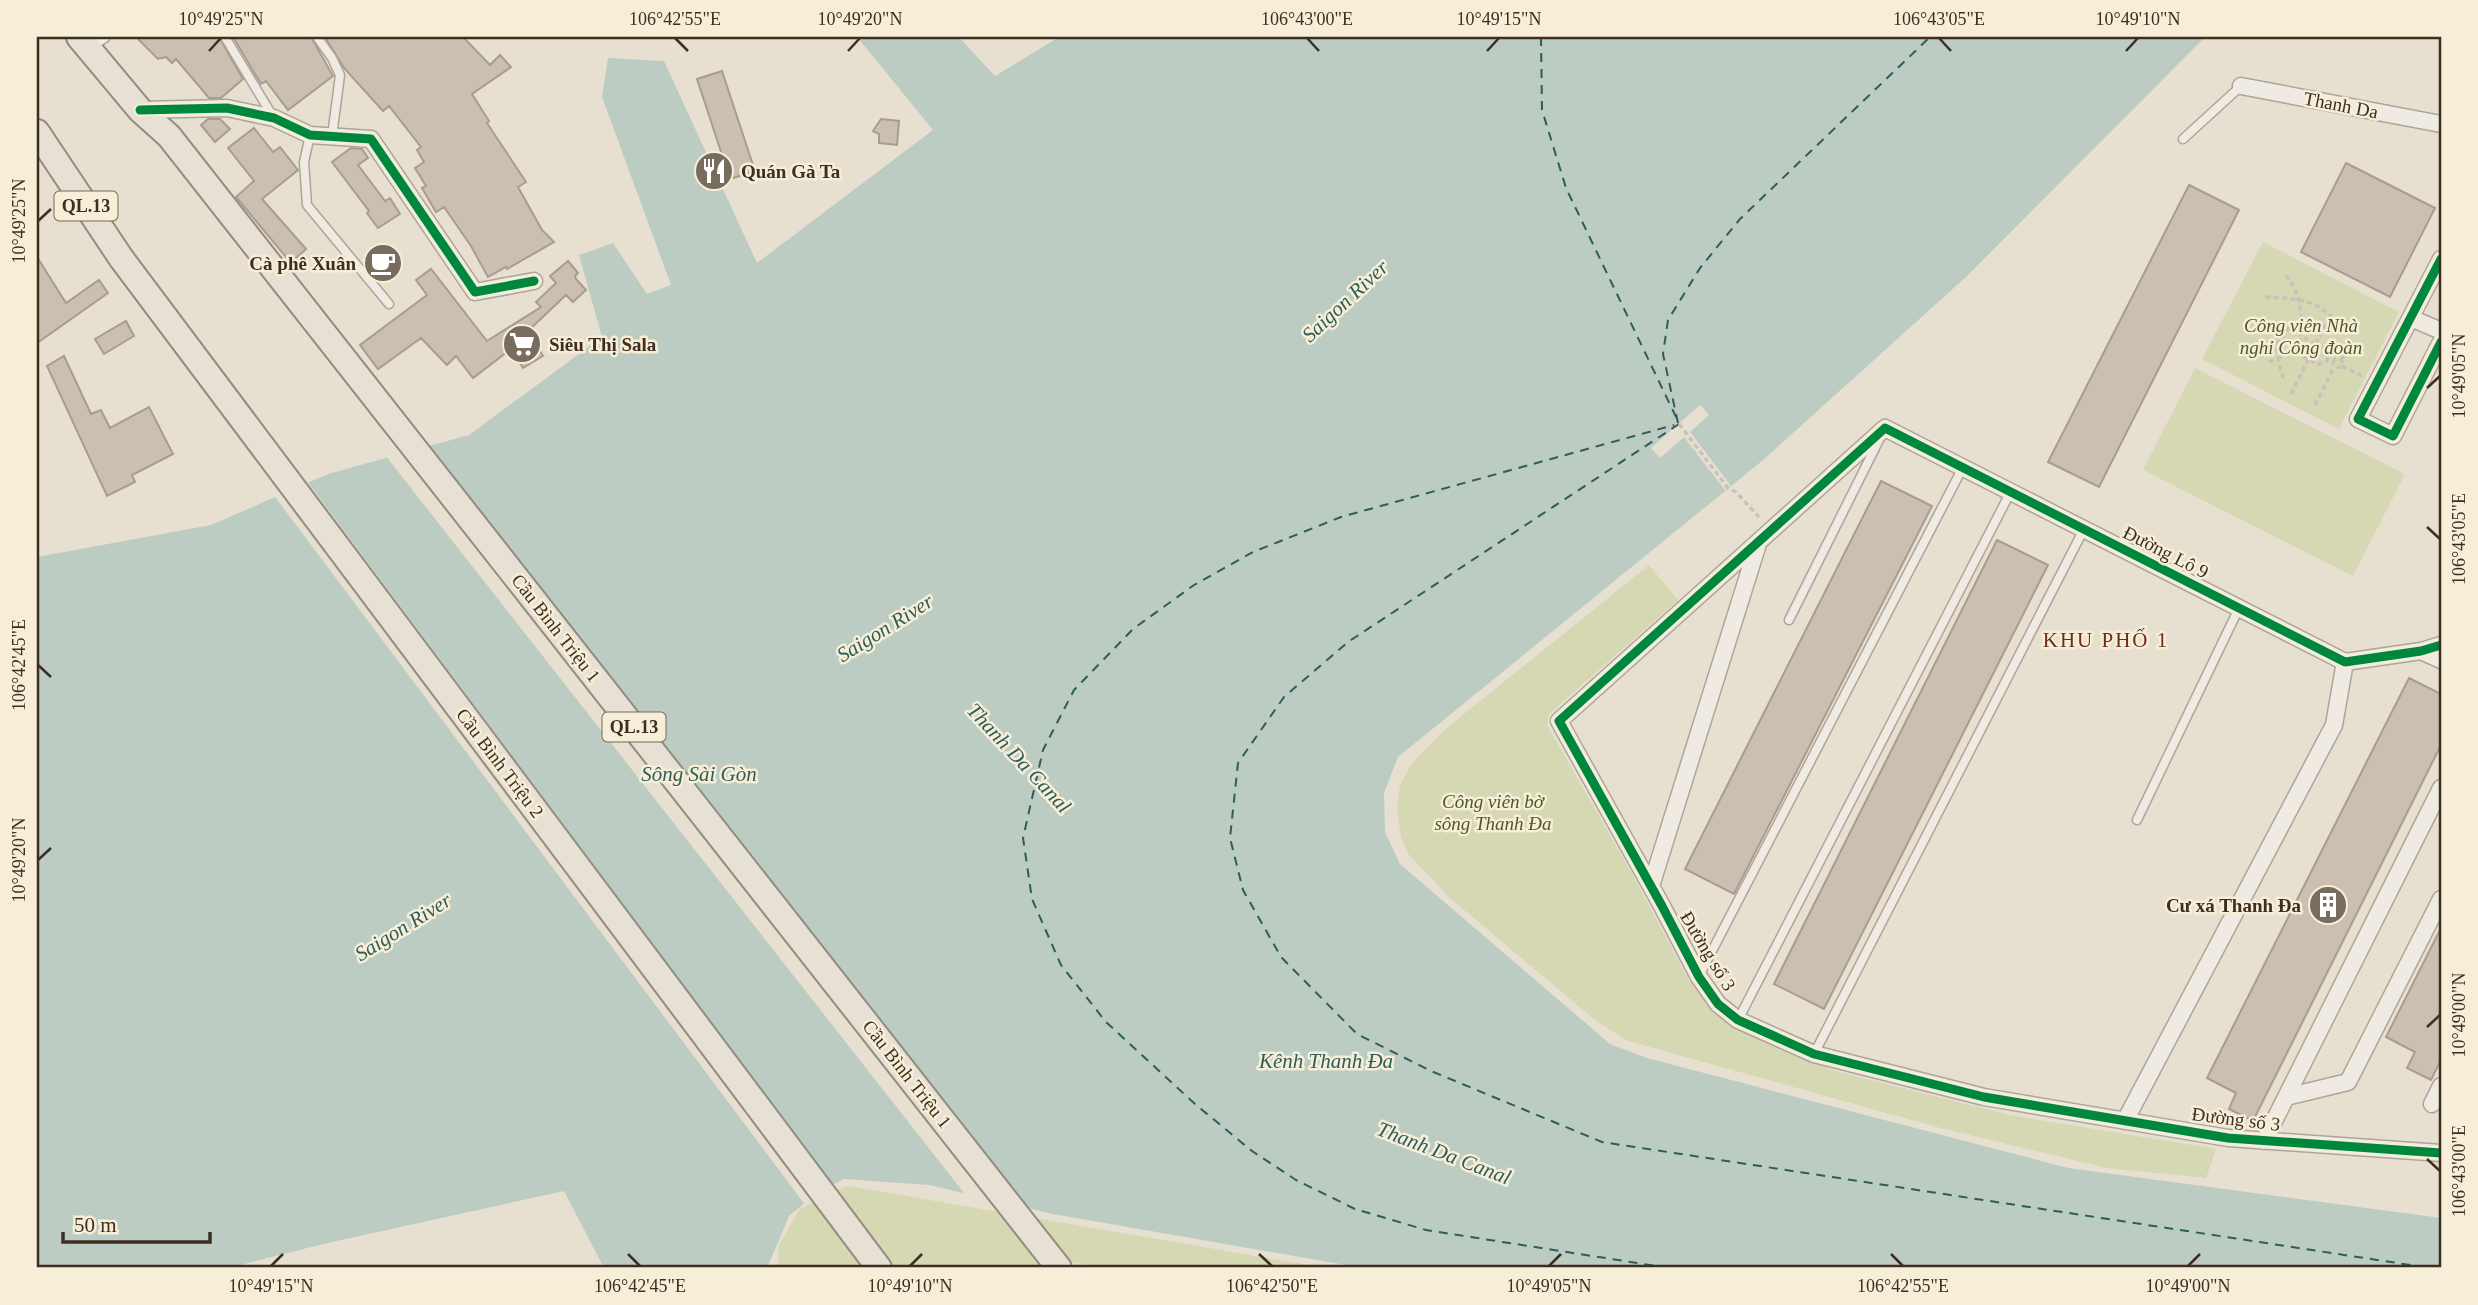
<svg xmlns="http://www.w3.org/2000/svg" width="2478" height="1305" font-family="'Times New Roman',serif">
  <rect width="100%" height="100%" fill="#e7e0d1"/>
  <path fill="#d6d7b3" d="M 2263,242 L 2399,312 L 2339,429 L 2202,359 Z
    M 2195,368 L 2405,474 L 2353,576 L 2143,470 Z
    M 1649,565 L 1678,600 L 1549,714 L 1547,725 L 1635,879 L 1689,981 L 1711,1009 L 1732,1026 L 1835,1071 L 2010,1115 L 2216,1149 L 2206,1178 L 2107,1168 L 1937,1127 L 1628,1041 L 1596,1021 L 1450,898 L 1409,855 L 1401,838 L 1397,810 L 1400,785 L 1412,763 L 1449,726 Z
    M 848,1186 L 1326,1268 L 1100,1268 C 1080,1261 1056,1261 1036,1268 L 778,1268 L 779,1245 L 799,1210 L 832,1191 Z"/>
  <path fill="#bcccc2" d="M 857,37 L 959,37 L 995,76 L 1059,37 L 2205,37 L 1966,277 L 1762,461 L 1398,757 L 1384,793 L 1385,832 L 1400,864 L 1610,1044 L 1647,1058 L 2068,1168 L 2441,1218 L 2441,1268 L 1363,1268 L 1053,1214 L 929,1185 L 844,1179 L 815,1194 L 789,1216 L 767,1268 L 604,1268 L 564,1191 L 323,1244 L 229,1268 L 37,1268 L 37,557 L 211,525 L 328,474 L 469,435 L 602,337 L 579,255 L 613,243 L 647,294 L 671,285 L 602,97 L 608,58 L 664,61 L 757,263 L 933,130 Z"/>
  <path fill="#e7e0d1" d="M 1700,405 L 1709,415 L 1690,432 L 1731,486 L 1725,490 L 1684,437 L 1660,458 L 1651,448 Z
    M 420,445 L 1020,1210 L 968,1198 L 385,455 Z
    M 306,480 L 835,1187 L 817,1196 L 806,1206 L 273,494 Z"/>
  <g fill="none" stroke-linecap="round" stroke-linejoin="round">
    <path stroke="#2f5d5a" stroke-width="2" stroke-dasharray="9 7" stroke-linecap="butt" d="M 1541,37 L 1542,110 L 1566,188 L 1677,419
      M 1678,423 L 1663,354 L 1668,320 L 1700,268 L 1740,219 L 1930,37
      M 1679,424 L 1348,642 L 1284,697 L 1238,763 L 1230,838 L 1243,890 L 1281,957 L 1357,1034 L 1431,1071 L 1602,1142 L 2430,1268
      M 1669,1268 L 1426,1230 L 1355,1209 L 1296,1180 L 1252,1151 L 1195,1104 L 1106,1022 L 1061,965 L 1032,899 L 1023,838 L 1043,750 L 1074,690 L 1133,629 L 1194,585 L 1253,552 L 1341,517 L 1674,425"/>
  </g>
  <path fill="#cbbfb2" stroke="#a89c90" stroke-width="2" d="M 136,37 L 219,37 L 243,79 L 221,98 L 209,98 L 176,59 L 172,63 L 166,57 L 158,59 Z
    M 233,37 L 311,37 L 333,76 L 288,110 L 266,81 L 261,84 Z
    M 325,37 L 463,37 L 490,65 L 500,55 L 511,67 L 472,94 L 489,121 L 487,123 L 526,182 L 518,187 L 542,230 L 554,242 L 507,269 L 506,267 L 488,277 L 471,246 L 444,207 L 436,212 L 422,188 L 426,186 L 415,168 L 424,162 L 417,150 L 421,147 L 389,106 L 383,111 L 344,68 Z
    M 722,71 L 755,171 L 730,179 L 697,79 Z
    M 208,119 L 220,119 L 230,129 L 215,142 L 201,125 Z
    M 881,119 L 899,121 L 897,145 L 879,143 L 879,134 L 873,131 Z
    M 254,128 L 273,152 L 280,147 L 298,170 L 262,199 L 306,249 L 291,263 L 236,197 L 254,181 L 228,148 Z
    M 351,148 L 362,149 L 368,158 L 358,165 L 385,201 L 390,198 L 400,214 L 378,228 L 367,213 L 369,211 L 332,162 Z
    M 2346,163 L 2435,208 L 2390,297 L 2301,252 Z
    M 2189,185 L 2239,210 L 2099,487 L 2048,462 Z
    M 37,257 L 66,303 L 99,280 L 108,293 L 37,343 Z
    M 568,261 L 578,273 L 575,276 L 576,279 L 586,290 L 573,302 L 566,295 L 528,331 L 543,356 L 523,368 L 511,349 L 473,378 L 456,356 L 447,365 L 421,338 L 378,369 L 360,345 L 427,295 L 416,280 L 431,269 L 487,341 L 541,307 L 536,302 L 556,283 L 550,276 Z
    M 126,321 L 134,336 L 104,354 L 95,339 Z
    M 64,356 L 91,414 L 101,410 L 110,428 L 149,407 L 173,454 L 132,475 L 135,482 L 107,496 L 47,366 Z
    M 1881,481 L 1932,506 L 1734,894 L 1685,869 Z
    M 1997,540 L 2048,565 L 1824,1009 L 1774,984 Z
    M 2409,678 L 2441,694 L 2441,745 L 2253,1121 L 2229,1109 L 2236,1093 L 2207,1078 Z
    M 2441,928 L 2441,1060 L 2431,1080 L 2407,1068 L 2415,1052 L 2386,1037 Z"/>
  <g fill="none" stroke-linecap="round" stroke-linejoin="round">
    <defs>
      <path id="service" d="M 225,37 L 272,115
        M 317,37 L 332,58 L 340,75 L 332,136
        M 92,47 L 106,37
        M 310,135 L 304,162 L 307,205 L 389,304
        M 2183,139 L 2241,86
        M 1789,620 L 1879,440
        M 2137,820 L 2239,608
        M 1699,976 L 1962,469
        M 1738,1020 L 2010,493
        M 1814,1054 L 2084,529"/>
      <path id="minor" d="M 2241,86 L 2441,124
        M 140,110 L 227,108 L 274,118 L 310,135 L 371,139 L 475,292 L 534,281
        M 2441,259 L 2358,419 L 2393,436 L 2441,342
        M 2411,318 L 2441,331
        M 2441,645 L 2421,651 L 2345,662 L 1885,428 L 1559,721 L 1662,906 L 1699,977 L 1718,1004 L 1738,1020 L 1814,1054 L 1984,1097 L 2228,1138 L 2441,1153
        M 2421,651 L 2441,660
        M 1651,886 L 1758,544
        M 2286,1097 L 2348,1082 L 2441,899
        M 2432,1104 L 2441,1086
        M 2125,1121 L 2334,725 L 2345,662
        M 2264,1141 L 2441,788"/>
      <path id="primary" d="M 79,37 L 140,110 L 169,136 L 1059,1268
        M 37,132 L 121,258 L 879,1268"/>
    </defs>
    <use href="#service" stroke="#ada599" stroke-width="11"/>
    <use href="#minor" stroke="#ada599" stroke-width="19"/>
    <use href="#primary" stroke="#928b80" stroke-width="28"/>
    <path stroke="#c8c2b9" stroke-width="3.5" stroke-dasharray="5 3.5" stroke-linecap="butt" d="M 2286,275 C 2300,293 2304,317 2300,339
      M 2265,297 C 2299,299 2320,298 2341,329
      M 2280,335 L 2295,343
      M 2304,338 L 2327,350 L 2329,356 L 2326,362 L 2318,364 L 2296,353 L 2295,343 Z
      M 2316,344 L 2330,316
      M2333.5 363a4.5 4.5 0 1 1 9 0a4.5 4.5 0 1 1-9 0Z
      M 2341,359 L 2354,348 L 2362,345
      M 2269,362 L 2286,355 L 2294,347
      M 2342,366 L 2362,376
      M 2283,378 C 2279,362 2270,338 2288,329 C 2294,326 2303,322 2309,323 C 2321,323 2330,332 2341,329
      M 2291,394 L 2308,360
      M 2315,405 L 2334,367
      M 1679,424 L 1728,488 L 1736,492 L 1759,517"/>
    <use href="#service" stroke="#efebe3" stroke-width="8"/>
    <use href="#minor" stroke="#efebe3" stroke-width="16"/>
    <use href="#primary" stroke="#e6e1d4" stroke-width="24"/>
    <defs>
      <path id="cycleway" d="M 140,110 L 227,108 L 274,118 L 310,135 L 371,139 L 475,292 L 534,281
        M 2441,259 L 2358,419 L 2393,436 L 2441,342
        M 2441,645 L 2421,651 L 2345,662 L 1885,428 L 1559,721 L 1662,906 L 1699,977 L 1718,1004 L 1738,1020 L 1814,1054 L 1984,1097 L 2228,1138 L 2441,1153"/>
    </defs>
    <use href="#cycleway" stroke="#f7eed8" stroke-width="13"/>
    <use href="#cycleway" stroke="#00873e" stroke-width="9"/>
  </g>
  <path fill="none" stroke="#3d2e20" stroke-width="2.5" d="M 675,38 L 688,51M 1307,38 L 1319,51M 1939,38 L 1951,51M 209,51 L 221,38M 848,51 L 860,38M 1487,51 L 1499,38M 2126,51 L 2138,38M 38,221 L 51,209M 2427,388 L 2440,376M 2427,527 L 2440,539M 38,665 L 51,677M 38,860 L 51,848M 2427,1027 L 2440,1015M 2427,1159 L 2440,1171M 628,1254 L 640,1266M 1259,1254 L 1272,1266M 1891,1254 L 1903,1266M 271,1266 L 283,1254M 910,1266 L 922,1254M 1549,1266 L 1561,1254M 2188,1266 L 2200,1254"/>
  <defs>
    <symbol id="restaurant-disc" viewBox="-11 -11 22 22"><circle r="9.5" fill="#786c5e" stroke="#f7eed8"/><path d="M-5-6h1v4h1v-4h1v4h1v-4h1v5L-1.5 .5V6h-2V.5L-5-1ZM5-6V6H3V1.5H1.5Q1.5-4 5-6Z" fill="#fff"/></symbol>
    <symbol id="cafe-disc" viewBox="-11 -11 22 22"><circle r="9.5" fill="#786c5e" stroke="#f7eed8"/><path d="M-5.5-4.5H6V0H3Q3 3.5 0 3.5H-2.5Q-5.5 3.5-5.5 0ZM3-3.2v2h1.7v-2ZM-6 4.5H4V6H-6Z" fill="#fff"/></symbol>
    <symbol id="supermarket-disc" viewBox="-11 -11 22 22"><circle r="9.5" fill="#786c5e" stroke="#f7eed8"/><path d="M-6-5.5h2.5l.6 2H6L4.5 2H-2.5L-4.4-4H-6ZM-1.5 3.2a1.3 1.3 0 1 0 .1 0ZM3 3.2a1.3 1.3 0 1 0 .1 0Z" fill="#fff"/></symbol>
    <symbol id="building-disc" viewBox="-11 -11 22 22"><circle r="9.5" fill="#786c5e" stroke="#f7eed8"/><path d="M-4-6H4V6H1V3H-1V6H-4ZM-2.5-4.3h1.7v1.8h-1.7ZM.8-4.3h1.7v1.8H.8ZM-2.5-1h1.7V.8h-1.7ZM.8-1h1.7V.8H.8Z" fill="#fff"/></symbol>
  </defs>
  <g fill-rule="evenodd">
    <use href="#restaurant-disc" x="692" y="149" width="44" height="44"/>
    <use href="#cafe-disc" x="361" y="241" width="44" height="44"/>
    <use href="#supermarket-disc" x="500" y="322" width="44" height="44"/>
    <use href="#building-disc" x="2306" y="883" width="44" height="44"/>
  </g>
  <g text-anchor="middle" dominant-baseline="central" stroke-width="5" stroke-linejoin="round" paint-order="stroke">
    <g fill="#f7eed8" stroke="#756857" stroke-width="2">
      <rect x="54.5" y="191.5" width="63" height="29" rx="5"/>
      <rect x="602.5" y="712.5" width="63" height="29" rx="5"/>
    </g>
    <g font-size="18" font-weight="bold" fill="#3d2e20">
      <text x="86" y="206">QL.13</text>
      <text x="634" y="727">QL.13</text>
    </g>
    <g font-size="19" fill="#3d2e20" stroke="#f7eed8">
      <text transform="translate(2341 105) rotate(11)">Thanh Da</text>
      <text transform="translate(2166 552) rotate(27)">Đường Lô 9</text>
      <text transform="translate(556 628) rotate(52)">Cầu Bình Triệu 1</text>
      <text transform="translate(500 763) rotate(53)">Cầu Bình Triệu 2</text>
      <text transform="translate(1708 951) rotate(59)">Đường số 3</text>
      <text transform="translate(907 1074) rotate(52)">Cầu Bình Triệu 1</text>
      <text transform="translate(2236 1119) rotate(7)">Đường số 3</text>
    </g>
    <g font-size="19" font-weight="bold" fill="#3d2e20" stroke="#f7eed8" text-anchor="start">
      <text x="741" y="171">Quán Gà Ta</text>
      <text x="356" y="263" text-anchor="end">Cà phê Xuân</text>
      <text x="549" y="344">Siêu Thị Sala</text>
      <text x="2301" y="905" text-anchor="end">Cư xá Thanh Đa</text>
    </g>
    <g font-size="19" font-style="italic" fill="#4d5a26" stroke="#f7eed8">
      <text x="2301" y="325">Công viên Nhà<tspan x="2301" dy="22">nghỉ Công đoàn</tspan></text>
      <text x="1493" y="801">Công viên bờ<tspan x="1493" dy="22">sông Thanh Đa</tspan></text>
    </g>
    <g font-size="21" font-style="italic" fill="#2f5d5a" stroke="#f7eed8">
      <text transform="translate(1345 301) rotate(-43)">Saigon River</text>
      <text transform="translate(885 628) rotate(-32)">Saigon River</text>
      <text transform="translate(1019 758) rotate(47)">Thanh Da Canal</text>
      <text x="699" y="774">Sông Sài Gòn</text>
      <text transform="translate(403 927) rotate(-32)">Saigon River</text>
      <text x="1326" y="1061">Kênh Thanh Đa</text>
      <text transform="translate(1444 1153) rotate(21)">Thanh Da Canal</text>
    </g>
    <g font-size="21" letter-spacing="2" fill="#6b2e1e" stroke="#f7eed8">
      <text x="2106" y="640">KHU PHỐ 1</text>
    </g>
  </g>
  <rect width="2478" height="1305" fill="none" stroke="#f7eed8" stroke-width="77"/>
  <path d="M63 1232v10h147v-10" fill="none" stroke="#3d2e20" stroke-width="3.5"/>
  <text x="74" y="1232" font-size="21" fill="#3d2e20" stroke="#f7eed8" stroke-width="5" paint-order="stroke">50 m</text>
  <rect x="38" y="38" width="2402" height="1228" fill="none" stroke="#3d2e20" stroke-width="2.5"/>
  <g font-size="18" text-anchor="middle" fill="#3d2e20">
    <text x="221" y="25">10°49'25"N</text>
    <text x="675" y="25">106°42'55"E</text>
    <text x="860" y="25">10°49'20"N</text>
    <text x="1307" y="25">106°43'00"E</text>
    <text x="1499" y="25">10°49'15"N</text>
    <text x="1939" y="25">106°43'05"E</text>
    <text x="2138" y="25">10°49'10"N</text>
    <text transform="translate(19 221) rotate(-90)" y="6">10°49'25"N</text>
    <text transform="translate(2459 376) rotate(-90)" y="6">10°49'05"N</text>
    <text transform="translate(2459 539) rotate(-90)" y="6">106°43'05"E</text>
    <text transform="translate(19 665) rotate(-90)" y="6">106°42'45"E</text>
    <text transform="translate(19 860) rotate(-90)" y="6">10°49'20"N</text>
    <text transform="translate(2459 1015) rotate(-90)" y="6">10°49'00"N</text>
    <text transform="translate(2459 1171) rotate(-90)" y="6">106°43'00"E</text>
    <text x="271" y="1292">10°49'15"N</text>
    <text x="640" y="1292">106°42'45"E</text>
    <text x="910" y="1292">10°49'10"N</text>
    <text x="1272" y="1292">106°42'50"E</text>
    <text x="1549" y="1292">10°49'05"N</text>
    <text x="1903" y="1292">106°42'55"E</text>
    <text x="2188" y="1292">10°49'00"N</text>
  </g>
</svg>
